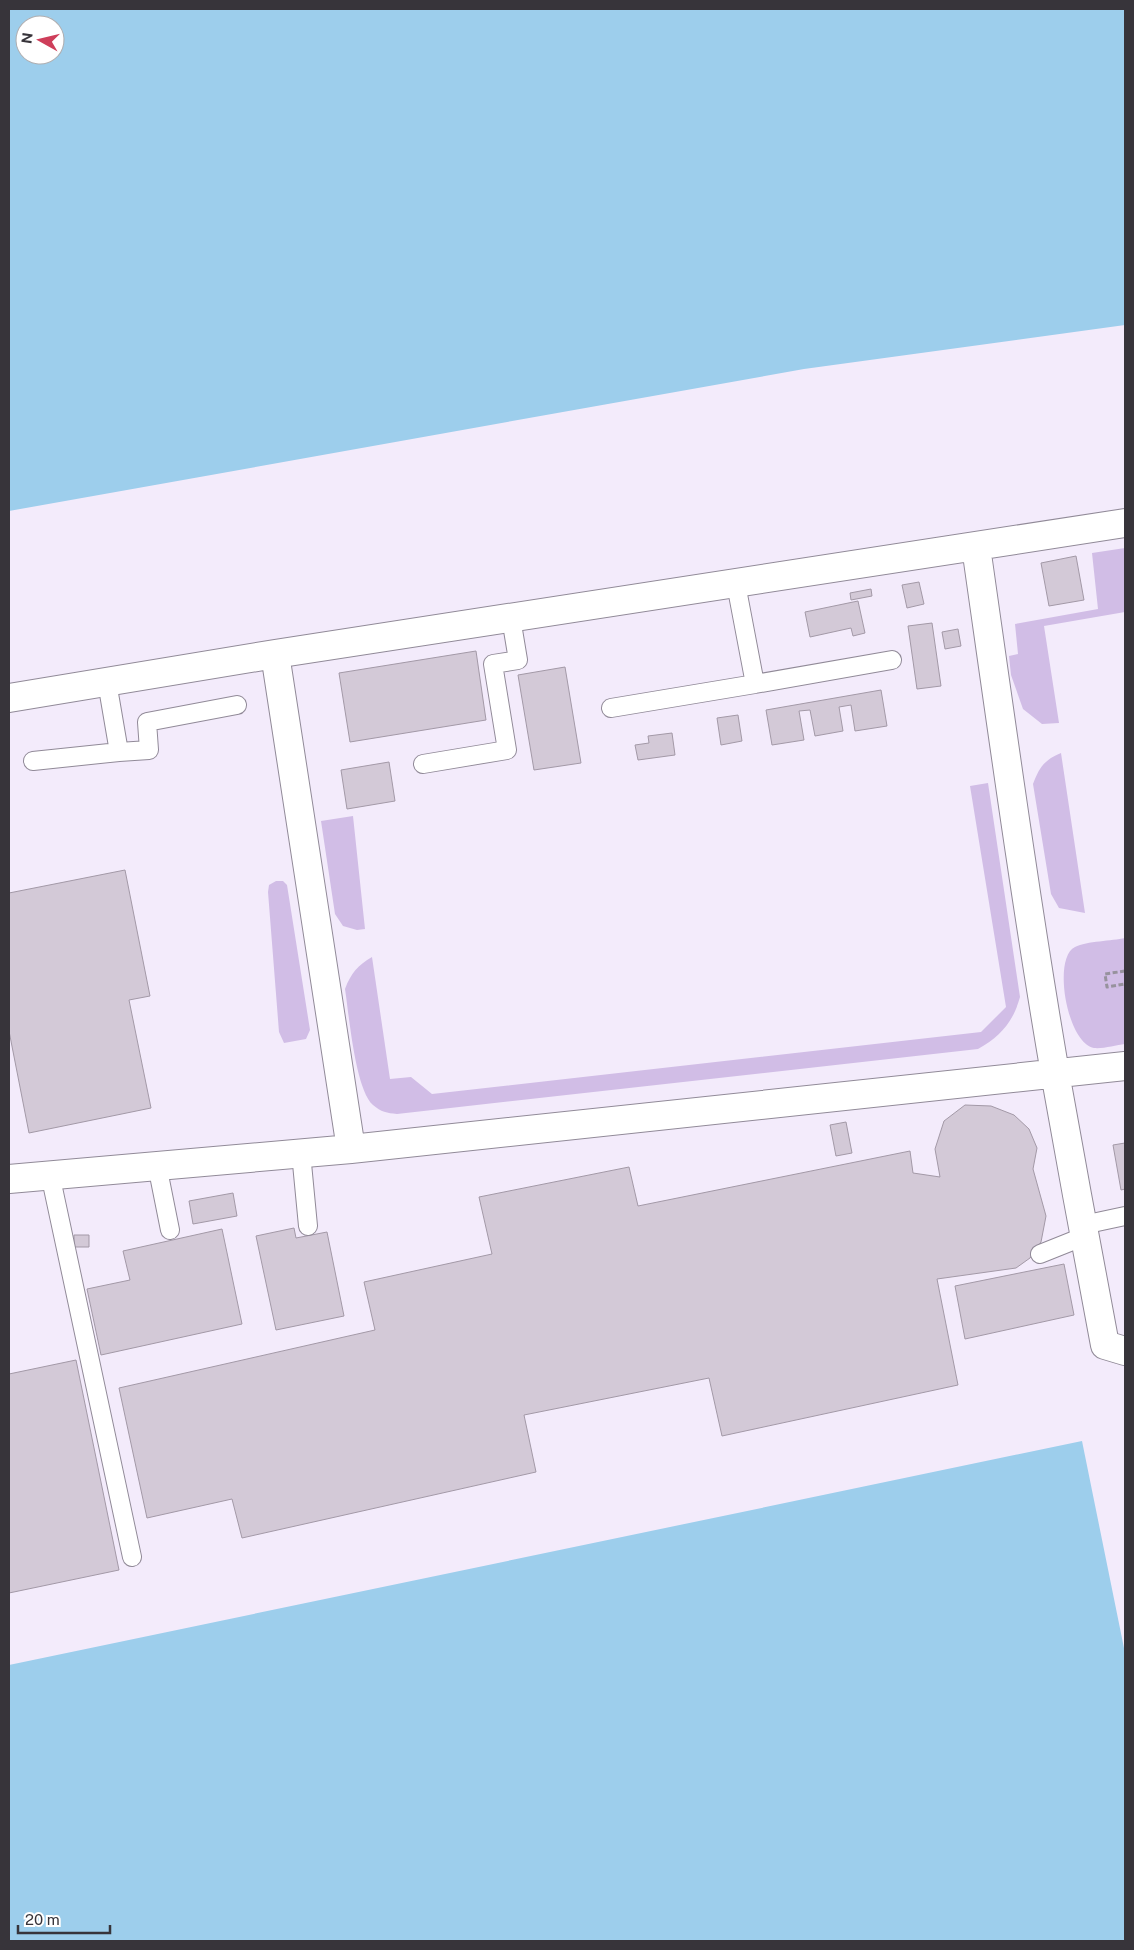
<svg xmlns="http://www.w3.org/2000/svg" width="1134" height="1950" font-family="'Public Sans',sans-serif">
  <rect width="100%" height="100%" fill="#f3ebfb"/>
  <path fill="#d1bde6" d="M 1125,548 L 1125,612 L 1044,626 L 1059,723 L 1042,724 L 1023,709 L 1011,675 L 1009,656 L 1018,654 L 1015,624 L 1098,609 L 1092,553 Z
    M 1061,753 L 1085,913 L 1059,908 L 1051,894 L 1033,784 C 1039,768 1044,760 1061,753 Z
    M 988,783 L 1020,997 C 1013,1022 1001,1036 978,1049 L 397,1114 C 387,1113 381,1112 373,1105 C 355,1089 349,1014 345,989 C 351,973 358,965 372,957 L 390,1079 L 411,1077 L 432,1094 L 981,1032 L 1006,1007 L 970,786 Z
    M 353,816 L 365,929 L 357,930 L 343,926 L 335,914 L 321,821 Z
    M 276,881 L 283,881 L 287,885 L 310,1030 L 306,1039 L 284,1043 L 279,1032 L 268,892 L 269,885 Z
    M 1125,938 L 1125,1044 C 1116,1045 1103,1049 1094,1048 C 1067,1043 1052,958 1075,947 C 1087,941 1112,941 1125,938 Z"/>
  <path fill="#9dceec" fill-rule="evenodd" d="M 9,9 L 1125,9 L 1125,325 L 804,369 L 9,511 ZM 25,25 L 55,25 L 55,55 L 25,55 Z
    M 1082,1441 L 1125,1653 L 1125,1941 L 9,1941 L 9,1665 Z"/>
  <path fill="#d3c9d7" stroke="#a399a7" d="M 1076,556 L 1084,600 L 1049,606 L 1041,563 Z
    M 919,582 L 924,604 L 907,608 L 902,585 Z
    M 871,589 L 872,596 L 851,600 L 850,593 Z
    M 858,601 L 865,633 L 853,636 L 851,628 L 810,637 L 805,612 Z
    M 932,623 L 941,686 L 917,689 L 908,626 Z
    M 958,629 L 961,646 L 945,649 L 942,632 Z
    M 476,651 L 486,720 L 350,742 L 339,673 Z
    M 565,667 L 581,763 L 534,770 L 518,675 Z
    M 881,690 L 887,726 L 855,731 L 851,705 L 839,707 L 843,731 L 815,736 L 810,710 L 799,711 L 804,740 L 772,745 L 766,710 Z
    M 738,715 L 742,741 L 721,745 L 717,718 Z
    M 672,733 L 675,755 L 638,760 L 635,745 L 649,743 L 648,736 Z
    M 389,762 L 395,801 L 347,809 L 341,770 Z
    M 125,870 L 150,996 L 129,1000 L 151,1108 L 29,1133 L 9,1031 L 9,893 Z
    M 965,1105 L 991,1106 L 1014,1115 L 1029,1129 L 1037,1148 L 1033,1169 L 1046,1216 L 1041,1242 L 1030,1258 L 1016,1268 L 937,1279 L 958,1385 L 722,1436 L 709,1378 L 524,1415 L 536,1472 L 242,1538 L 232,1499 L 147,1518 L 119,1388 L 375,1330 L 364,1282 L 492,1254 L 479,1197 L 629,1167 L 638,1206 L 910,1151 L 913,1173 L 940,1177 L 935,1149 L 944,1121 Z
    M 846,1122 L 852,1153 L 836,1156 L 830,1125 Z
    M 1125,1143 L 1125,1189 L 1121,1190 L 1113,1145 Z
    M 233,1193 L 237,1216 L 193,1224 L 189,1201 Z
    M 294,1228 L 296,1238 L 327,1232 L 344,1316 L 276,1330 L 256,1236 Z
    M 222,1229 L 242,1324 L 101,1355 L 87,1289 L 130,1280 L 123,1251 Z
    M 74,1235 L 89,1235 L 89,1247 L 74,1247 Z
    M 1064,1264 L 1074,1315 L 965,1339 L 955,1286 Z
    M 76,1360 L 119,1570 L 9,1593 L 9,1374 Z"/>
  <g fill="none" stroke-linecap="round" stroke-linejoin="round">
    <defs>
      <path id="service" d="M 736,584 L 755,684 L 892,660
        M 611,708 L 755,684
        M 119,752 L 149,750 L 147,722 L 237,705
        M 33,761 L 119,752 L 107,682
        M 423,764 L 507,750 L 493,664 L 518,660 L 511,618
        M 301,1153 L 308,1226
        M 157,1165 L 170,1230
        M 50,1174 L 132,1557
        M 1083,1225 L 1125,1216
        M 1040,1254 L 1085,1236"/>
      <path id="minor" d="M 976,547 C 1001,722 1025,898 1055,1073 C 1071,1164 1088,1254 1105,1345 L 1125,1351
        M 275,654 L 351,1149
        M 9,698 L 275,654 L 1125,523
        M 9,1179 L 351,1149 L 1125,1066"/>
    </defs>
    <use href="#service" stroke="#918a98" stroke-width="20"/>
    <use href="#minor" stroke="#918a98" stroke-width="30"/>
    <path stroke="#97929d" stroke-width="3" stroke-dasharray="5 2.5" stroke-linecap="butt" d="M 1125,971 L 1105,974 L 1107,987 L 1125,984"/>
    <use href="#service" stroke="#fff" stroke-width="18"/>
    <use href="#minor" stroke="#fff" stroke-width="28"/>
  </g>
  <rect width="1134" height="1950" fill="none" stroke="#37343a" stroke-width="20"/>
  <g transform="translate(40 40) rotate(278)"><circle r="24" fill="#ffffff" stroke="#afaeb0"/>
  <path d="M0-4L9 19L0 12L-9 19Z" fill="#ce3e5a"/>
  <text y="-8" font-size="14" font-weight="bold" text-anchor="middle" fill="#37343a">N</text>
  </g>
  <path d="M18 1925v8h92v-8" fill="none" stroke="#37343a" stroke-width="2.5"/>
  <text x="25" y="1925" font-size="15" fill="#37343a" stroke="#ffffff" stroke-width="4" paint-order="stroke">20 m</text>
</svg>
